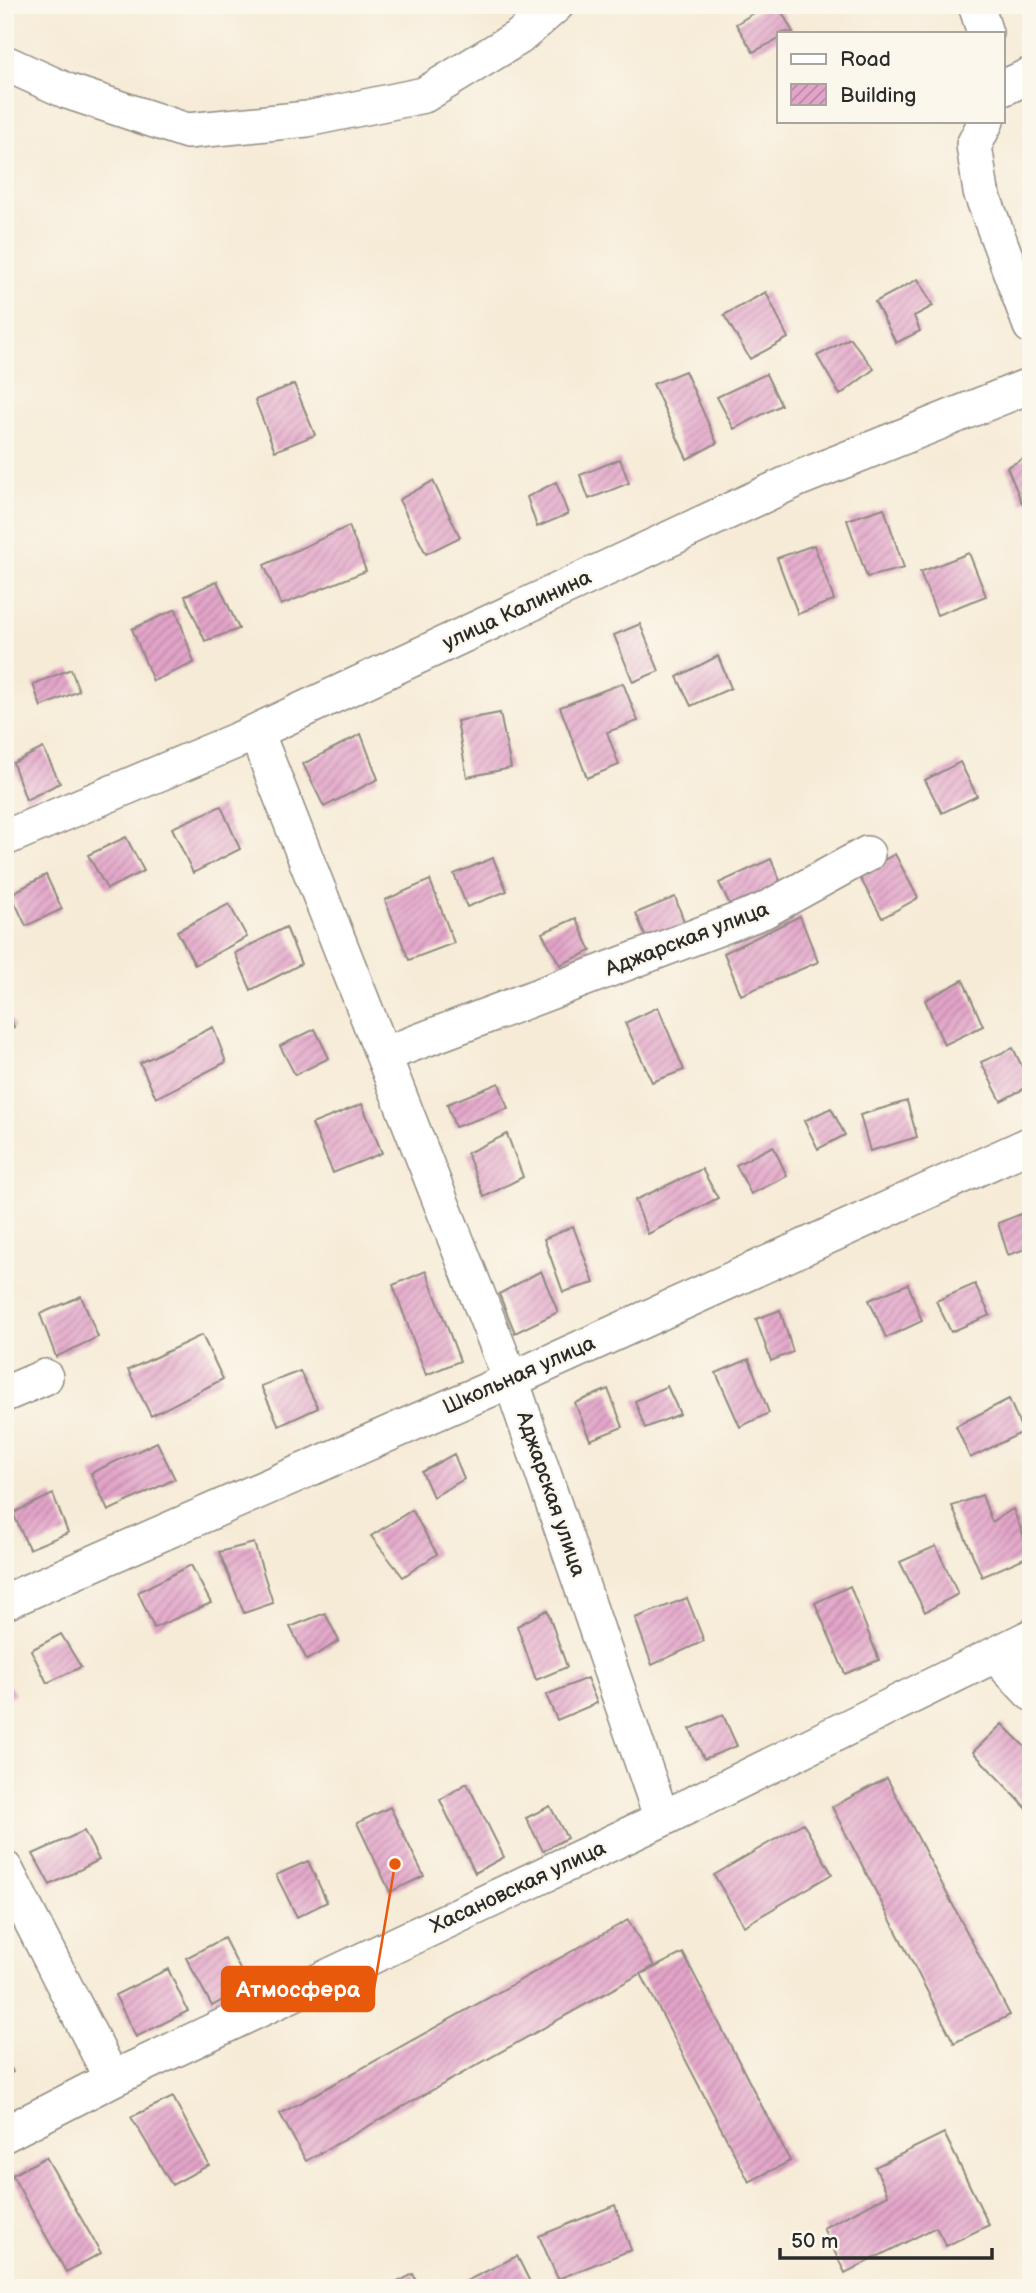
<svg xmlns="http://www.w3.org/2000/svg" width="1036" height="2293" font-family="'Balsamiq Sans',sans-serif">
  <defs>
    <pattern id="building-hatch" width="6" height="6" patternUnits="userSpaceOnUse" patternTransform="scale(1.75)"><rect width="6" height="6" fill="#e3a4c9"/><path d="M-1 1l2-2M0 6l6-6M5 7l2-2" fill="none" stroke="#b886a3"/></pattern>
  </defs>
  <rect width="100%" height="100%" fill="#fbf7ec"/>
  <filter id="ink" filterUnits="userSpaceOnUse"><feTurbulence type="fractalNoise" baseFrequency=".0143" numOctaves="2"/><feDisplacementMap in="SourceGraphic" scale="14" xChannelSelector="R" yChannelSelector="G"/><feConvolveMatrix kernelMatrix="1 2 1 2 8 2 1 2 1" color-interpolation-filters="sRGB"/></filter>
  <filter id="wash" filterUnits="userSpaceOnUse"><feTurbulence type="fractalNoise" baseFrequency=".00686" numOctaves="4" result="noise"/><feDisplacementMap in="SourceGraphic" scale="28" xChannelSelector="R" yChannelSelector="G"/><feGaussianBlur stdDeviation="1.57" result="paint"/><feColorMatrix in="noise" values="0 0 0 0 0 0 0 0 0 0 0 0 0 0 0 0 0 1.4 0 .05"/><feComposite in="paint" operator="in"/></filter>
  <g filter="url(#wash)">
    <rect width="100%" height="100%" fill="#f6ebd7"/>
    <g id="blocks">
      <path fill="url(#building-hatch)" d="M 767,5 L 778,5 L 793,32 L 779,33 L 779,39 L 753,52 L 736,24 Z
        M 918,279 L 933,306 L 914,316 L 920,331 L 896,343 L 875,302 Z
        M 766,292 L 788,338 L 750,359 L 724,315 Z
        M 850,338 L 874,369 L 840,395 L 817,356 Z
        M 685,371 L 717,443 L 687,459 L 653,384 Z
        M 766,374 L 781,405 L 734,429 L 717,397 Z
        M 294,384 L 315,435 L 275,451 L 255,400 Z
        M 1031,455 L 1031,500 L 1022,503 L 1007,467 Z
        M 620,459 L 629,483 L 589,499 L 580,475 Z
        M 433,481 L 460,537 L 426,554 L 399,500 Z
        M 556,482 L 568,514 L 537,527 L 527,497 Z
        M 884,508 L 904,568 L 867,577 L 847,520 Z
        M 349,526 L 366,571 L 281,605 L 264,565 Z
        M 814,545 L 834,600 L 798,614 L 777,558 Z
        M 969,553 L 986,596 L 937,615 L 920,572 Z
        M 217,581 L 239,629 L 205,641 L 185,596 Z
        M 176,609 L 194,663 L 153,681 L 132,629 Z
        M 640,624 L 659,671 L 633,682 L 614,635 Z
        M 718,656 L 731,688 L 691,706 L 677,677 Z
        M 71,669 L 79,691 L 41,707 L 33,684 Z
        M 623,683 L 638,721 L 607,732 L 619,765 L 587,778 L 560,707 Z
        M 500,713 L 511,768 L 467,777 L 457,721 Z
        M 361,734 L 378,779 L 324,807 L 303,764 Z
        M 43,748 L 60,783 L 26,800 L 13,763 Z
        M 960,762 L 977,796 L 942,813 L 925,780 Z
        M 221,806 L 240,849 L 193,873 L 172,828 Z
        M 126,837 L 144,871 L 107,889 L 88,855 Z
        M 895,854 L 918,898 L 882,918 L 858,874 Z
        M 493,858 L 507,891 L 467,907 L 454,874 Z
        M 771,859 L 782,886 L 732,909 L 719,883 Z
        M 46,875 L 62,909 L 26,926 L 11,894 Z
        M 430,880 L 454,943 L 409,960 L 385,900 Z
        M 675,897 L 685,924 L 648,943 L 636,913 Z
        M 229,904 L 247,937 L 195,965 L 177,931 Z
        M 800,916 L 818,962 L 741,995 L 724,953 Z
        M 576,918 L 591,951 L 560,965 L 542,933 Z
        M 286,927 L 301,964 L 251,990 L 235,953 Z
        M 963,980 L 983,1026 L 944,1045 L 925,1000 Z
        M 5,1006 L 14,1027 L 5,1031 Z
        M 658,1007 L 684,1070 L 652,1082 L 625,1023 Z
        M 213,1027 L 226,1062 L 156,1098 L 140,1063 Z
        M 315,1029 L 329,1058 L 295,1075 L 280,1046 Z
        M 1013,1048 L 1031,1085 L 1001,1101 L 981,1062 Z
        M 499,1083 L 508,1109 L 455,1127 L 447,1104 Z
        M 907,1101 L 917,1137 L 870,1151 L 860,1115 Z
        M 362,1104 L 382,1153 L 333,1173 L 312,1124 Z
        M 831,1108 L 845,1135 L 818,1149 L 804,1121 Z
        M 507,1134 L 523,1177 L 484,1197 L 467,1153 Z
        M 773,1146 L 787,1176 L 751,1194 L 736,1165 Z
        M 702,1169 L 718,1198 L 648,1234 L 635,1200 Z
        M 1031,1210 L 1031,1247 L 1008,1255 L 998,1223 Z
        M 573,1226 L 594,1283 L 563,1292 L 544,1239 Z
        M 426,1271 L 460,1361 L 426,1375 L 393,1285 Z
        M 541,1271 L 558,1312 L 515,1333 L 499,1294 Z
        M 908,1284 L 922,1321 L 886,1338 L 869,1300 Z
        M 975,1284 L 990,1315 L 951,1332 L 936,1301 Z
        M 81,1296 L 98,1337 L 56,1357 L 40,1314 Z
        M 780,1310 L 793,1352 L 771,1361 L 756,1319 Z
        M 202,1335 L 223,1379 L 151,1416 L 128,1370 Z
        M 749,1359 L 769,1413 L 740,1427 L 716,1373 Z
        M 300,1371 L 318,1408 L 279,1426 L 261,1386 Z
        M 667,1386 L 680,1414 L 645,1428 L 635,1401 Z
        M 608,1389 L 623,1427 L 590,1440 L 575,1403 Z
        M 1009,1399 L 1023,1432 L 970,1458 L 956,1426 Z
        M 157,1442 L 175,1479 L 108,1511 L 91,1473 Z
        M 454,1454 L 464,1479 L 433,1497 L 422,1472 Z
        M 53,1494 L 68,1533 L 29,1549 L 13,1513 Z
        M 982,1495 L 992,1522 L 1013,1509 L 1031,1555 L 982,1577 L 952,1506 Z
        M 412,1510 L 437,1554 L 403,1577 L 371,1536 Z
        M 254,1543 L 273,1603 L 244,1613 L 219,1552 Z
        M 936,1546 L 958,1594 L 925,1612 L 900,1562 Z
        M 191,1565 L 211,1603 L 154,1628 L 138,1592 Z
        M 850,1586 L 879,1660 L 845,1674 L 815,1603 Z
        M 687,1598 L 704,1641 L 652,1665 L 635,1618 Z
        M 547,1610 L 567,1667 L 536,1680 L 517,1626 Z
        M 325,1613 L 339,1641 L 307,1660 L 290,1627 Z
        M 61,1634 L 81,1667 L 47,1683 L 31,1650 Z
        M 587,1678 L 597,1703 L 557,1720 L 546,1695 Z
        M 5,1679 L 15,1694 L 5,1699 Z
        M 723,1715 L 737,1746 L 704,1759 L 690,1729 Z
        M 1002,1724 L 1031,1753 L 1031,1813 L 973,1752 Z
        M 887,1778 L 1010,2015 L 954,2043 L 832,1807 Z
        M 467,1783 L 504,1857 L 475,1873 L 440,1800 Z
        M 550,1806 L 567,1838 L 543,1851 L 526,1818 Z
        M 390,1807 L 424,1876 L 390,1892 L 357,1823 Z
        M 803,1823 L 832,1874 L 744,1926 L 714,1875 Z
        M 84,1831 L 99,1860 L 50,1885 L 33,1854 Z
        M 308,1861 L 327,1902 L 297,1917 L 276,1875 Z
        M 628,1920 L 654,1966 L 306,2161 L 280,2114 Z
        M 224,1938 L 248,1985 L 212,2006 L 186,1958 Z
        M 683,1953 L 790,2161 L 749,2182 L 641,1974 Z
        M 168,1969 L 188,2011 L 136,2037 L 115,1995 Z
        M 5,2056 L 13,2072 L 5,2077 Z
        M 173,2097 L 209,2165 L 172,2185 L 131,2117 Z
        M 944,2133 L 989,2225 L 946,2246 L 936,2227 L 845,2273 L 823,2228 L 888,2195 L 875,2167 Z
        M 46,2157 L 101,2253 L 66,2272 L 12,2175 Z
        M 615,2205 L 631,2250 L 558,2279 L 539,2236 Z
        M 517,2256 L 533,2288 L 459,2288 L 458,2285 Z
        M 413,2274 L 420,2288 L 386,2288 Z"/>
    </g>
  </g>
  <g filter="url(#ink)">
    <use href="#blocks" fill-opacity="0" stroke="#908b81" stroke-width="2"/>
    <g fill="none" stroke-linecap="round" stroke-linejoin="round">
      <defs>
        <path id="minor" d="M 976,5 L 985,33
          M 5,63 L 67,91 L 187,131 L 307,119 L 424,95 L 519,37 L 556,5
          M 1003,88 L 1031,75
          M 986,121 L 974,145 L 981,192 L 1031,326
          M 256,732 L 511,1380 L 662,1819
          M 5,838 L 238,740 L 800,478 L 1031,385
          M 383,1055 L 763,911 L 867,854
          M 5,1394 L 45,1377
          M 5,1602 L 511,1380 L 1031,1144
          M 995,1655 L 1031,1693
          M 5,1869 L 112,2079
          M 5,2134 L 112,2079 L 662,1819 L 1031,1637"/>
      </defs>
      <use href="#minor" stroke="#908b81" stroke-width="38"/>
      <use href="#minor" stroke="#fff" stroke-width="35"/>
    </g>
  </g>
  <g text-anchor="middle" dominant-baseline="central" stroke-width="5" stroke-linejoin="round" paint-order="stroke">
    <g font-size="21" fill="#2b2b2b" stroke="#fbf7ec">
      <text transform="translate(517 610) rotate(-25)">улица Калинина</text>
      <text transform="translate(687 939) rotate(-21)">Аджарская улица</text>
      <text transform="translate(519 1375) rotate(-24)">Школьная улица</text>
      <text transform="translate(551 1494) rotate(71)">Аджарская улица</text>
      <text transform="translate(518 1887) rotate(-25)">Хасановская улица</text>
    </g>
  </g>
  <path fill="none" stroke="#e8590c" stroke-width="2.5" d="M395 1864L374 1989"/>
  <circle fill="#e8590c" stroke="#fbf7ec" stroke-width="2.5" cx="395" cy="1864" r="7"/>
  <rect fill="#e8590c" stroke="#e8590c" stroke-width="2.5" x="222" y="1967" width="152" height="44" rx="7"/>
  <g font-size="23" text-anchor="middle" font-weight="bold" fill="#fff">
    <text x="298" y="1997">Атмосфера</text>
  </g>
  <rect width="1036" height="2293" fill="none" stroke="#fbf7ec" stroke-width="28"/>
  <rect x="777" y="32" width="228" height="91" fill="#fbf7ec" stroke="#a8a59f" stroke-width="2"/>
  <rect x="791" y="54" width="35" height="10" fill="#ffffff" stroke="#a8a59f" stroke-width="2"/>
  <text x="840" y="66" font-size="21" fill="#2b2b2b">Road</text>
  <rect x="791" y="84" width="35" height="21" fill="url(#building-hatch)" stroke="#a8a59f" stroke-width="2"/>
  <text x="840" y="102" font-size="21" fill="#2b2b2b">Building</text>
  <path d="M780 2248v10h212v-10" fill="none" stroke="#2b2b2b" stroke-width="3.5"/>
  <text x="791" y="2248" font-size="21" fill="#2b2b2b" stroke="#fbf7ec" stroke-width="5" paint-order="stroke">50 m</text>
</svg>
